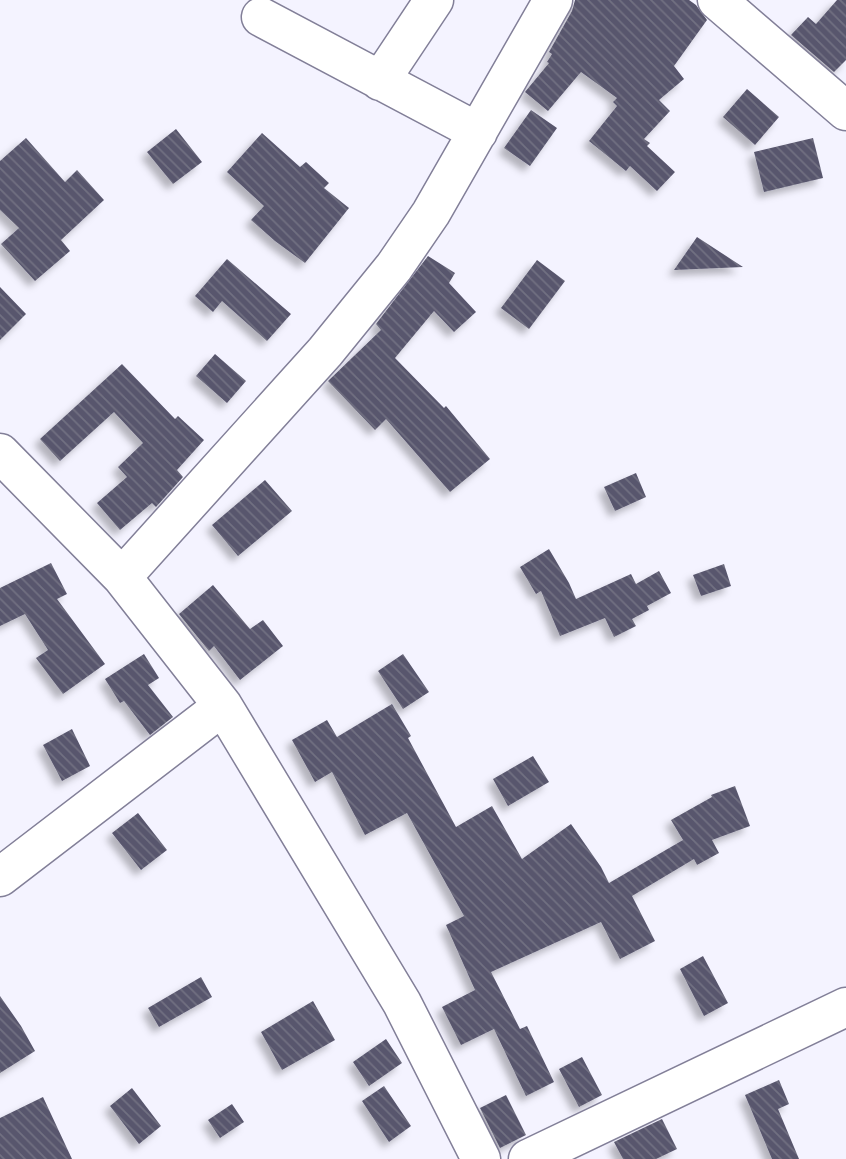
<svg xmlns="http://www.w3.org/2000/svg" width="846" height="1159" font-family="Manrope,sans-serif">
  <defs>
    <pattern id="building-back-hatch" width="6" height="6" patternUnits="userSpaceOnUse" patternTransform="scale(1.75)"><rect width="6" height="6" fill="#58566d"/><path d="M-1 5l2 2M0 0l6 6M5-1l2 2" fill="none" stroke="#717081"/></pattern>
    <filter id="shadow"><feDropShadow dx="-6" dy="6" stdDeviation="3.5" flood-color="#0004"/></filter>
  </defs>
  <rect width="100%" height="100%" fill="#f4f3ff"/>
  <path fill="url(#building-back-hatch)" filter="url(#shadow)" d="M 575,0 L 689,0 L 696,5 L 707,20 L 674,66 L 684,79 L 659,100 L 670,111 L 644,139 L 650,143 L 647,146 L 675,172 L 657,191 L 630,166 L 626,171 L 589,141 L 617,106 L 613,102 L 617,98 L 581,72 L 548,111 L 525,92 L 549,63 L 547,62 L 552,54 L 549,52 L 572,11 Z
    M 837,0 L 846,0 L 846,60 L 834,72 L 791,35 L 808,17 L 816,24 Z
    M 747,89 L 779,117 L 755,145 L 723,117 Z
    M 531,110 L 557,128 L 530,166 L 504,148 Z
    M 176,129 L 202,162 L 173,184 L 147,152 Z
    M 262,133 L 300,167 L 306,162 L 329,183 L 324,188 L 349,208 L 305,263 L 275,241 L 251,220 L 264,206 L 227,172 Z
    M 26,138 L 65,182 L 77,170 L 104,200 L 61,240 L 70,251 L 35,281 L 1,244 L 19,228 L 0,210 L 0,161 Z
    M 813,138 L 823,178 L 764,192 L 754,152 Z
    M 697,237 L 743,267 L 674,270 Z
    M 428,256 L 455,273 L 449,283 L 476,312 L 454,332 L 434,311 L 395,358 L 444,408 L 446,406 L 490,459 L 450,492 L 386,419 L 375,430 L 328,381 L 381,330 L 376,324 Z
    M 227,259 L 291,314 L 267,341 L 222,301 L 213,312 L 195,296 Z
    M 537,260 L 565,281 L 529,329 L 501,308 Z
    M 0,287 L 26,314 L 0,340 Z
    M 215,354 L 246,381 L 227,403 L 196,376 Z
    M 122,364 L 175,419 L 178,416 L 204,440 L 177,470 L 183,477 L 156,507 L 152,503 L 120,530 L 97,503 L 127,477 L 118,467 L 143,443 L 114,412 L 60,461 L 40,439 Z
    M 636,473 L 646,497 L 615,511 L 604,487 Z
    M 265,480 L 292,511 L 238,556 L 212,525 Z
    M 549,549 L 569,583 L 576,599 L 631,574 L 636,584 L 659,571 L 671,593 L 647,606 L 649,610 L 632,619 L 636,626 L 614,637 L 605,618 L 560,636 L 541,591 L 536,594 L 520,567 Z
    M 51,563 L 67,594 L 57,599 L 105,664 L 63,694 L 36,658 L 48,650 L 25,614 L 0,626 L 0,588 Z
    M 724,564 L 731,586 L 701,596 L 693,575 Z
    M 213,585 L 250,629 L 263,620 L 283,646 L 240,680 L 214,646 L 209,651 L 179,614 Z
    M 144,654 L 159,678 L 148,685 L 173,717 L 150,735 L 124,701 L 120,703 L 105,679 Z
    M 403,654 L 429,692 L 403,709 L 378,671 Z
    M 392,704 L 411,736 L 408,738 L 456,827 L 492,806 L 522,859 L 571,824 L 601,867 L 609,883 L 683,840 L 671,820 L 712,797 L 711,795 L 735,786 L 750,826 L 712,840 L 719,853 L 697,865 L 694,859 L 632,896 L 655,941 L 620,959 L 601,922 L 491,972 L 520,1029 L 527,1026 L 554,1082 L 526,1096 L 494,1029 L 461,1045 L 442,1007 L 475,990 L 446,925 L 464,916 L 407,813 L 365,835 L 332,772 L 315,782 L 292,740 L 327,720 L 337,737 Z
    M 72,729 L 90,766 L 62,781 L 43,745 Z
    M 533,756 L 549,782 L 508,806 L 493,779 Z
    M 138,813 L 167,850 L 141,870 L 112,833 Z
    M 703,956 L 728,1003 L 704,1016 L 680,969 Z
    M 201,977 L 212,997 L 159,1027 L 148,1008 Z
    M 0,996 L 21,1026 L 35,1051 L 0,1073 Z
    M 313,1001 L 335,1040 L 282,1070 L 261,1032 Z
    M 386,1039 L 402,1063 L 369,1086 L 353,1062 Z
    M 582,1057 L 602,1095 L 579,1107 L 559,1069 Z
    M 779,1080 L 789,1104 L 778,1109 L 799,1159 L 772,1159 L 745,1095 Z
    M 384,1086 L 411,1126 L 389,1142 L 362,1101 Z
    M 132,1088 L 161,1126 L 139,1144 L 110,1106 Z
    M 506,1095 L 526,1135 L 500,1148 L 480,1108 Z
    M 43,1097 L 72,1159 L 0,1159 L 0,1118 Z
    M 232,1104 L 244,1122 L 220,1138 L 208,1120 Z
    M 662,1119 L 677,1149 L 656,1159 L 623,1159 L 614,1142 Z"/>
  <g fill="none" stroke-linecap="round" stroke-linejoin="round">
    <defs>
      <path id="minor" d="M 717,0 L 846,111
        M 261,17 L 478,132
        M 380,81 L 434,0
        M 0,453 L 122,577 L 223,706 L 402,1003 L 481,1159
        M 122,577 L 325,352 L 394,267 L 431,213 L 553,0
        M 0,877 L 223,706
        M 528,1159 L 846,1007"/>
    </defs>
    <use href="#minor" stroke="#827f98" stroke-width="41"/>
    <use href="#minor" stroke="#fff" stroke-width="38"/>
  </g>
</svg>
